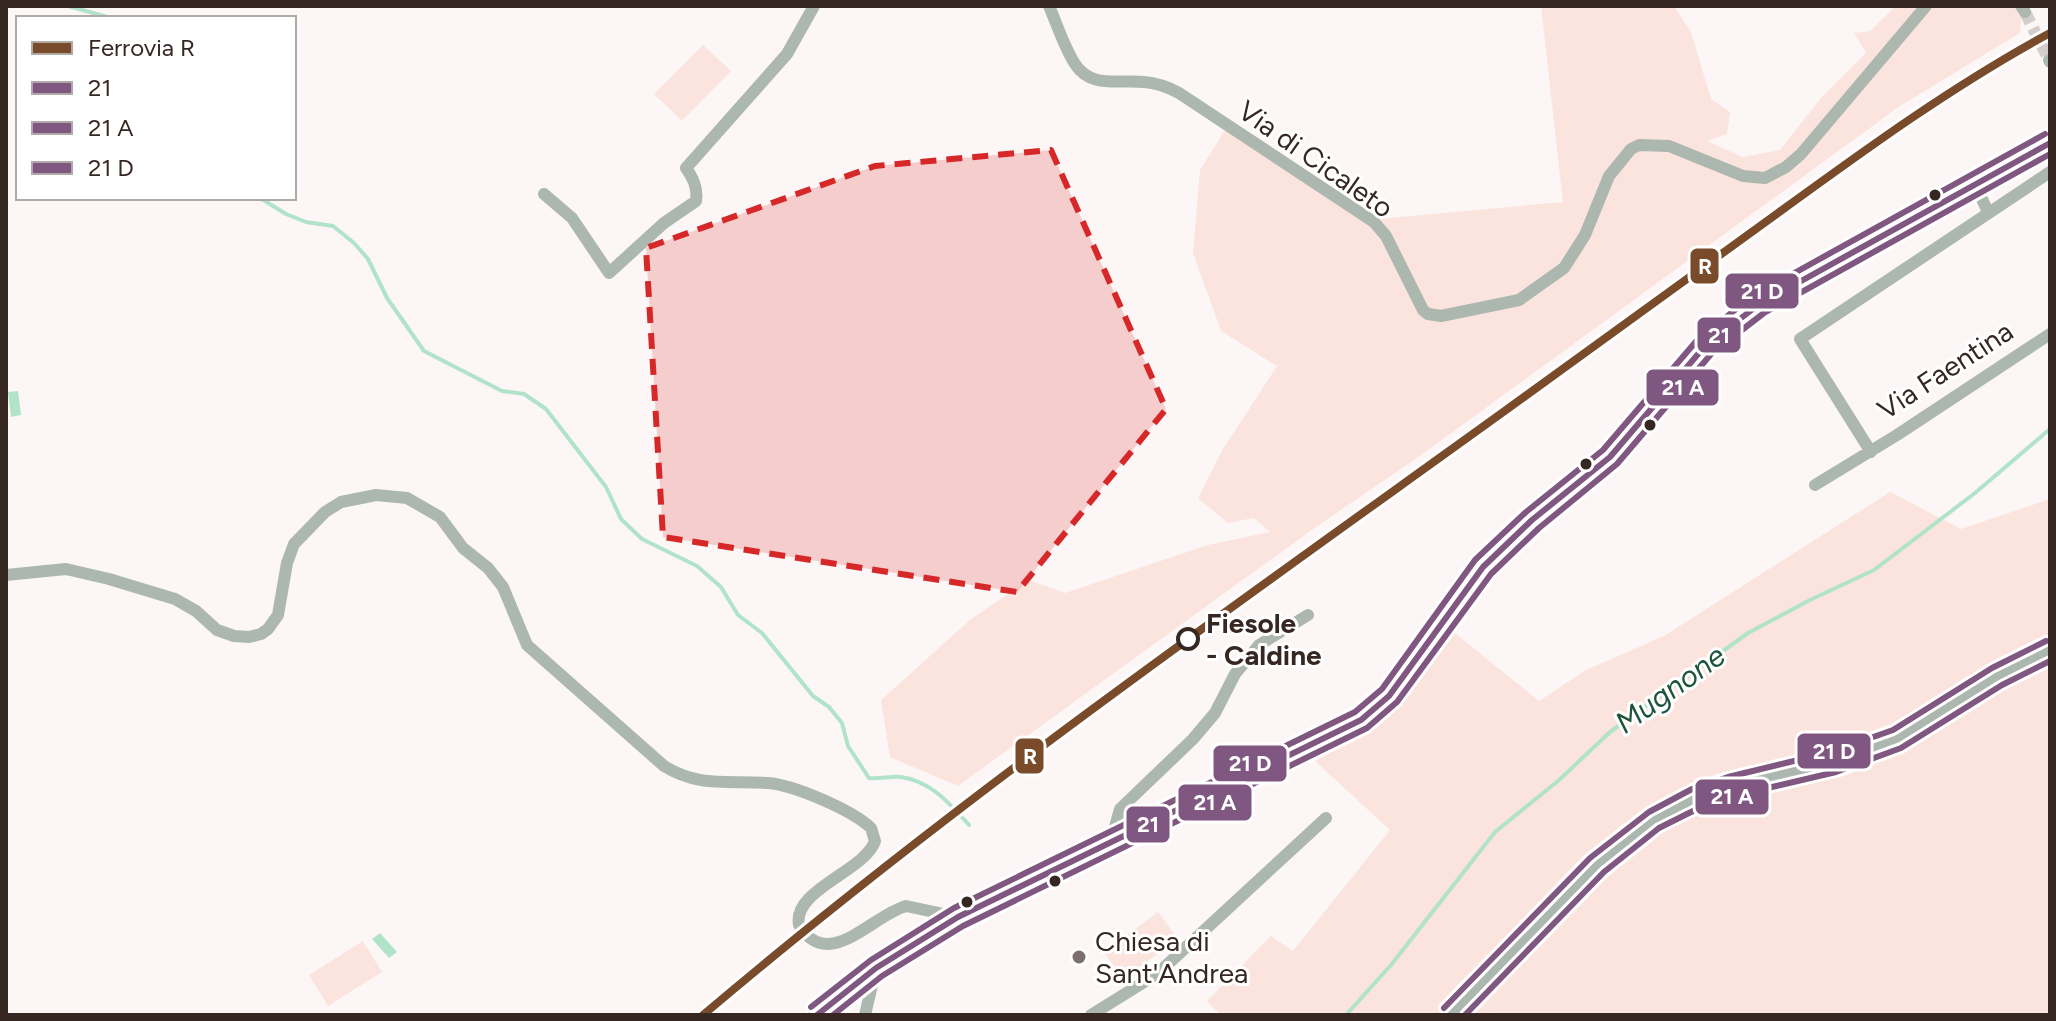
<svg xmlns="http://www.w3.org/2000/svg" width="2056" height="1021" font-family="Figtree,sans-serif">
  <rect width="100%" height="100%" fill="#fcf7f6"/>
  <path fill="#fbe3de" d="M 1541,6 L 1674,6 L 1691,32 L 1711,99 L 1730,112 L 1727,134 L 1707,141 L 1743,157 L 1780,150 L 1821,98 L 1866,53 L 1854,33 L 1870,31 L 1896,6 L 2022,6 L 2020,33 L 1900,106 L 1417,458 L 1313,529 L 958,786 L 890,757 L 881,700 L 971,619 L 1029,580 L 1065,593 L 1208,545 L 1270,532 L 1254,518 L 1228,523 L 1198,498 L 1223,449 L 1277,366 L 1221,331 L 1193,253 L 1200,170 L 1227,127 L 1367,220 L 1563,202 Z
    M 703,45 L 731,71 L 682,121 L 654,94 Z
    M 1890,492 L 1961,529 L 2050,499 L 2050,1015 L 1492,1015 L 1490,1012 L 1488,1015 L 1221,1015 L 1207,1001 L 1271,936 L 1293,951 L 1390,830 L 1315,761 L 1379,726 L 1450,629 L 1539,701 L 1586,670 L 1664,636 Z
    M 1158,912 L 1178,939 L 1123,979 L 1104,952 Z
    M 363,941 L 382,972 L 328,1006 L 309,975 Z"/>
  <path fill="#b1e3ca" d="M 18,391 L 21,415 L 11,417 L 8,392 Z
    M 380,933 L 397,952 L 389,958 L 372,939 Z"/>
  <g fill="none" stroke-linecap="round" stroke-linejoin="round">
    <path stroke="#b1e3ca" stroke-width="4" d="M 68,6 L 111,18
      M 260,198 L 286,214 L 306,222 L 333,226 L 354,243 L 368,259 L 387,298 L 424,351 L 502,391 L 524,394 L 546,409 L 606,487 L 621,519 L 642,539 L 697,566 L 721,587 L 738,615 L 762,633 L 813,696 L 829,707 L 842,723 L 848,746 L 869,778 C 880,779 891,776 901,777 C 931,781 950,804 969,825
      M 1346,1015 L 1391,965 L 1495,832 L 1558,781 L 1610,732 L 1748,633 L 1810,600 L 1874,570 L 1975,493 L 2050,429"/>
    <path stroke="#d4cdcc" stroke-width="12" stroke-dasharray="12 6" stroke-linecap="butt" d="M 2025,12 L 2049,60"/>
    <path stroke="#acb7b0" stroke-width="12" d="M 1049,6 C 1057,24 1064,47 1075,64 C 1091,89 1119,79 1144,82 C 1157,83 1168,87 1179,93 L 1374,222 L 1386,236 L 1423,310 L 1428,314 L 1441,316 L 1519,300 L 1564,268 L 1585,235 L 1609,176 L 1631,149 L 1639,145 L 1669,146 L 1743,176 L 1765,178 L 1786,167 L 1801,154 L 1926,6
      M 2021,6 L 2025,12
      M 2049,60 L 2050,62
      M 1975,184 L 1988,212
      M 544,194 L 572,218 L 609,273 L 664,223 L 696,201 C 698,188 693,178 686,168 L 787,54 L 814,6
      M 1871,452 L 1800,339 L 2050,172
      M 1815,485 L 1897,435 L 2050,334
      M 6,575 L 66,569 L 109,579 L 175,599 L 196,611 L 217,630 L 234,636 L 249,637 L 261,634 L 268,629 L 278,615 L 287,563 L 294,544 L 325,512 L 341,502 L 376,495 L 407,498 L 440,517 L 463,548 L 488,568 L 503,587 L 527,645 L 664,766 C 699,788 729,780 768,783 C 794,785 852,810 871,828 L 875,841 C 865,871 792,890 799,925 C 828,973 871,916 906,906 L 958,917
      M 1111,841 L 1120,809 L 1193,739 L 1215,713 L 1235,674 L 1259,645 L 1308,615
      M 865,1015 L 876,968
      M 1091,1015 L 1157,974 L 1326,818
      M 1451,1015 L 1597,865 L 1654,820 L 1697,798 L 1731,786 L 1834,762 L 1897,739 L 1997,676 L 2050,650"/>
    <path stroke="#adb8b2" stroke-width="18" d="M 817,1015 L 876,968 L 958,917 L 1361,720 L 1389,696 L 1483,567 L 1532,520 L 1610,457 L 1705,346 L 1758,305 L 2050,143"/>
    <defs>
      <path id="bus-1" d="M 817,1015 L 876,968 L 958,917 L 1361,720 L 1389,696 L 1483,567 L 1532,520 L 1610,457 L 1705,346 L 1758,305 L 2050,143"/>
      <path id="bus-2" d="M 833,1015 L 882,976 L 963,926 L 1367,728 L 1397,702 L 1491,574 L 1539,528 L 1617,464 L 1712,353 L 1764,313 L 2050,154
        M 1465,1015 L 1604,872 L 1659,828 L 1701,807 L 1734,796 L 1836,772 L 1901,748 L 2002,685 L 2050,661"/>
      <path id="bus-3" d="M 811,1007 L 871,960 L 954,908 L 1355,712 L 1382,689 L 1475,560 L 1526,512 L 1603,450 L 1699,338 L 1753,296 L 2045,134
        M 1444,1008 L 1590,858 L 1649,812 L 1692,789 L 1728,777 L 1831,752 L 1893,730 L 1992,668 L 2046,641"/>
    </defs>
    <use href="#bus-1" stroke="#fff" stroke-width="12"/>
    <use href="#bus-2" stroke="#fff" stroke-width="12"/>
    <use href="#bus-3" stroke="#fff" stroke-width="12"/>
    <use href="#bus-1" stroke="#805781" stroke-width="6"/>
    <use href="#bus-2" stroke="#805781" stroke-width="6"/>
    <use href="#bus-3" stroke="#805781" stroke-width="6"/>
    <defs>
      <path id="rail-1" d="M 703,1015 C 959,798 1234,606 1506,410 C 1597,344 1687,279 1778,213 C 1866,149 1954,85 2050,33"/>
    </defs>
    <use href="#rail-1" stroke="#fff" stroke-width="14"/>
    <use href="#rail-1" stroke="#7a4b2a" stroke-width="8"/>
  </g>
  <path fill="#d62828" fill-opacity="0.2" stroke="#d62828" stroke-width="6" stroke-dasharray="16 10" stroke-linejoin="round" d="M 1051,150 L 1166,409 L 1017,592 L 663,537 L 646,248 L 875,166 Z"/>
  <g fill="#362723" stroke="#fff" stroke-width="3">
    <circle cx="1935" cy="195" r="7"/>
    <circle cx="1650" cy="425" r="7"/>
    <circle cx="1586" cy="464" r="7"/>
    <circle cx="1055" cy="881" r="7"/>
    <circle cx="967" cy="902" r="7"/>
  </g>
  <circle fill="#fff" stroke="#362723" stroke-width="4" cx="1188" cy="639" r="10"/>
  <circle fill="#7b706d" stroke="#fff" stroke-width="3" cx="1079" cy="957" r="8"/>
  <g text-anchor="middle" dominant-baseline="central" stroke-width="6" stroke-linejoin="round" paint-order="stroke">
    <g font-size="28" fill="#362723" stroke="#fff">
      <text transform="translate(1316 159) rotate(35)">Via di Cicaleto</text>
      <text transform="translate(1945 370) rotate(-33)">Via Faentina</text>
    </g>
    <g font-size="28" font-weight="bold" fill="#362723" stroke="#fff" text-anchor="start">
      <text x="1206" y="623">Fiesole<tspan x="1206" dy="32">- Caldine</tspan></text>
    </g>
    <g font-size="28" fill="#362723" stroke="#fff" text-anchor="start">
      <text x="1095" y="941">Chiesa di<tspan x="1095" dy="32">Sant'Andrea</tspan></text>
    </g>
    <g font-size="30" font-style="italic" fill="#1c543d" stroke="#fff">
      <text transform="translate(1670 689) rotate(-36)">Mugnone</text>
    </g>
  </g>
  <g stroke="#fff" stroke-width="3">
    <rect x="1689" y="247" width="31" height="38" rx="8" fill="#7a4b2a"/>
    <rect x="1724" y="272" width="76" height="38" rx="8" fill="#805781"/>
    <rect x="1696" y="316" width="46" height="38" rx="8" fill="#805781"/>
    <rect x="1645" y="368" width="75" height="39" rx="8" fill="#805781"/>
    <rect x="1796" y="732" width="76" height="38" rx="8" fill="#805781"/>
    <rect x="1014" y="737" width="31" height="38" rx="8" fill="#7a4b2a"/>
    <rect x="1212" y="744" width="76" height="39" rx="8" fill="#805781"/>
    <rect x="1694" y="778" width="76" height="38" rx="8" fill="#805781"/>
    <rect x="1177" y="783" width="76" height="39" rx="8" fill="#805781"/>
    <rect x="1125" y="805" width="46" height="39" rx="8" fill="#805781"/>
  </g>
  <g font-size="22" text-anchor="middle" font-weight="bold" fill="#fff">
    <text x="1705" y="274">R</text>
    <text x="1762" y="299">21 D</text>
    <text x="1719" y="343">21</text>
    <text x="1683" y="395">21 A</text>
    <text x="1834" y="759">21 D</text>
    <text x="1030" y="764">R</text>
    <text x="1250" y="771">21 D</text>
    <text x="1732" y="804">21 A</text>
    <text x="1215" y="810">21 A</text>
    <text x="1148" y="832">21</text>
  </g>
  <rect width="2056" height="1021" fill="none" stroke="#362723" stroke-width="16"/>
  <rect x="16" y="16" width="280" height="184" fill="#ffffff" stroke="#afa9a7" stroke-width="2"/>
  <rect x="32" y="42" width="40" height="12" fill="#7a4b2a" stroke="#afa9a7" stroke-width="2"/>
  <text x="88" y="56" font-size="24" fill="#362723">Ferrovia R</text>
  <rect x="32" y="82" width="40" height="12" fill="#805781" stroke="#afa9a7" stroke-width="2"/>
  <text x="88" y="96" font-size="24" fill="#362723">21</text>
  <rect x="32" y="122" width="40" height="12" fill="#805781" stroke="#afa9a7" stroke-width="2"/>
  <text x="88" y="136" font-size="24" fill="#362723">21 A</text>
  <rect x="32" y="162" width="40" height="12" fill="#805781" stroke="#afa9a7" stroke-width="2"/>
  <text x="88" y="176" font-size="24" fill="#362723">21 D</text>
</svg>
